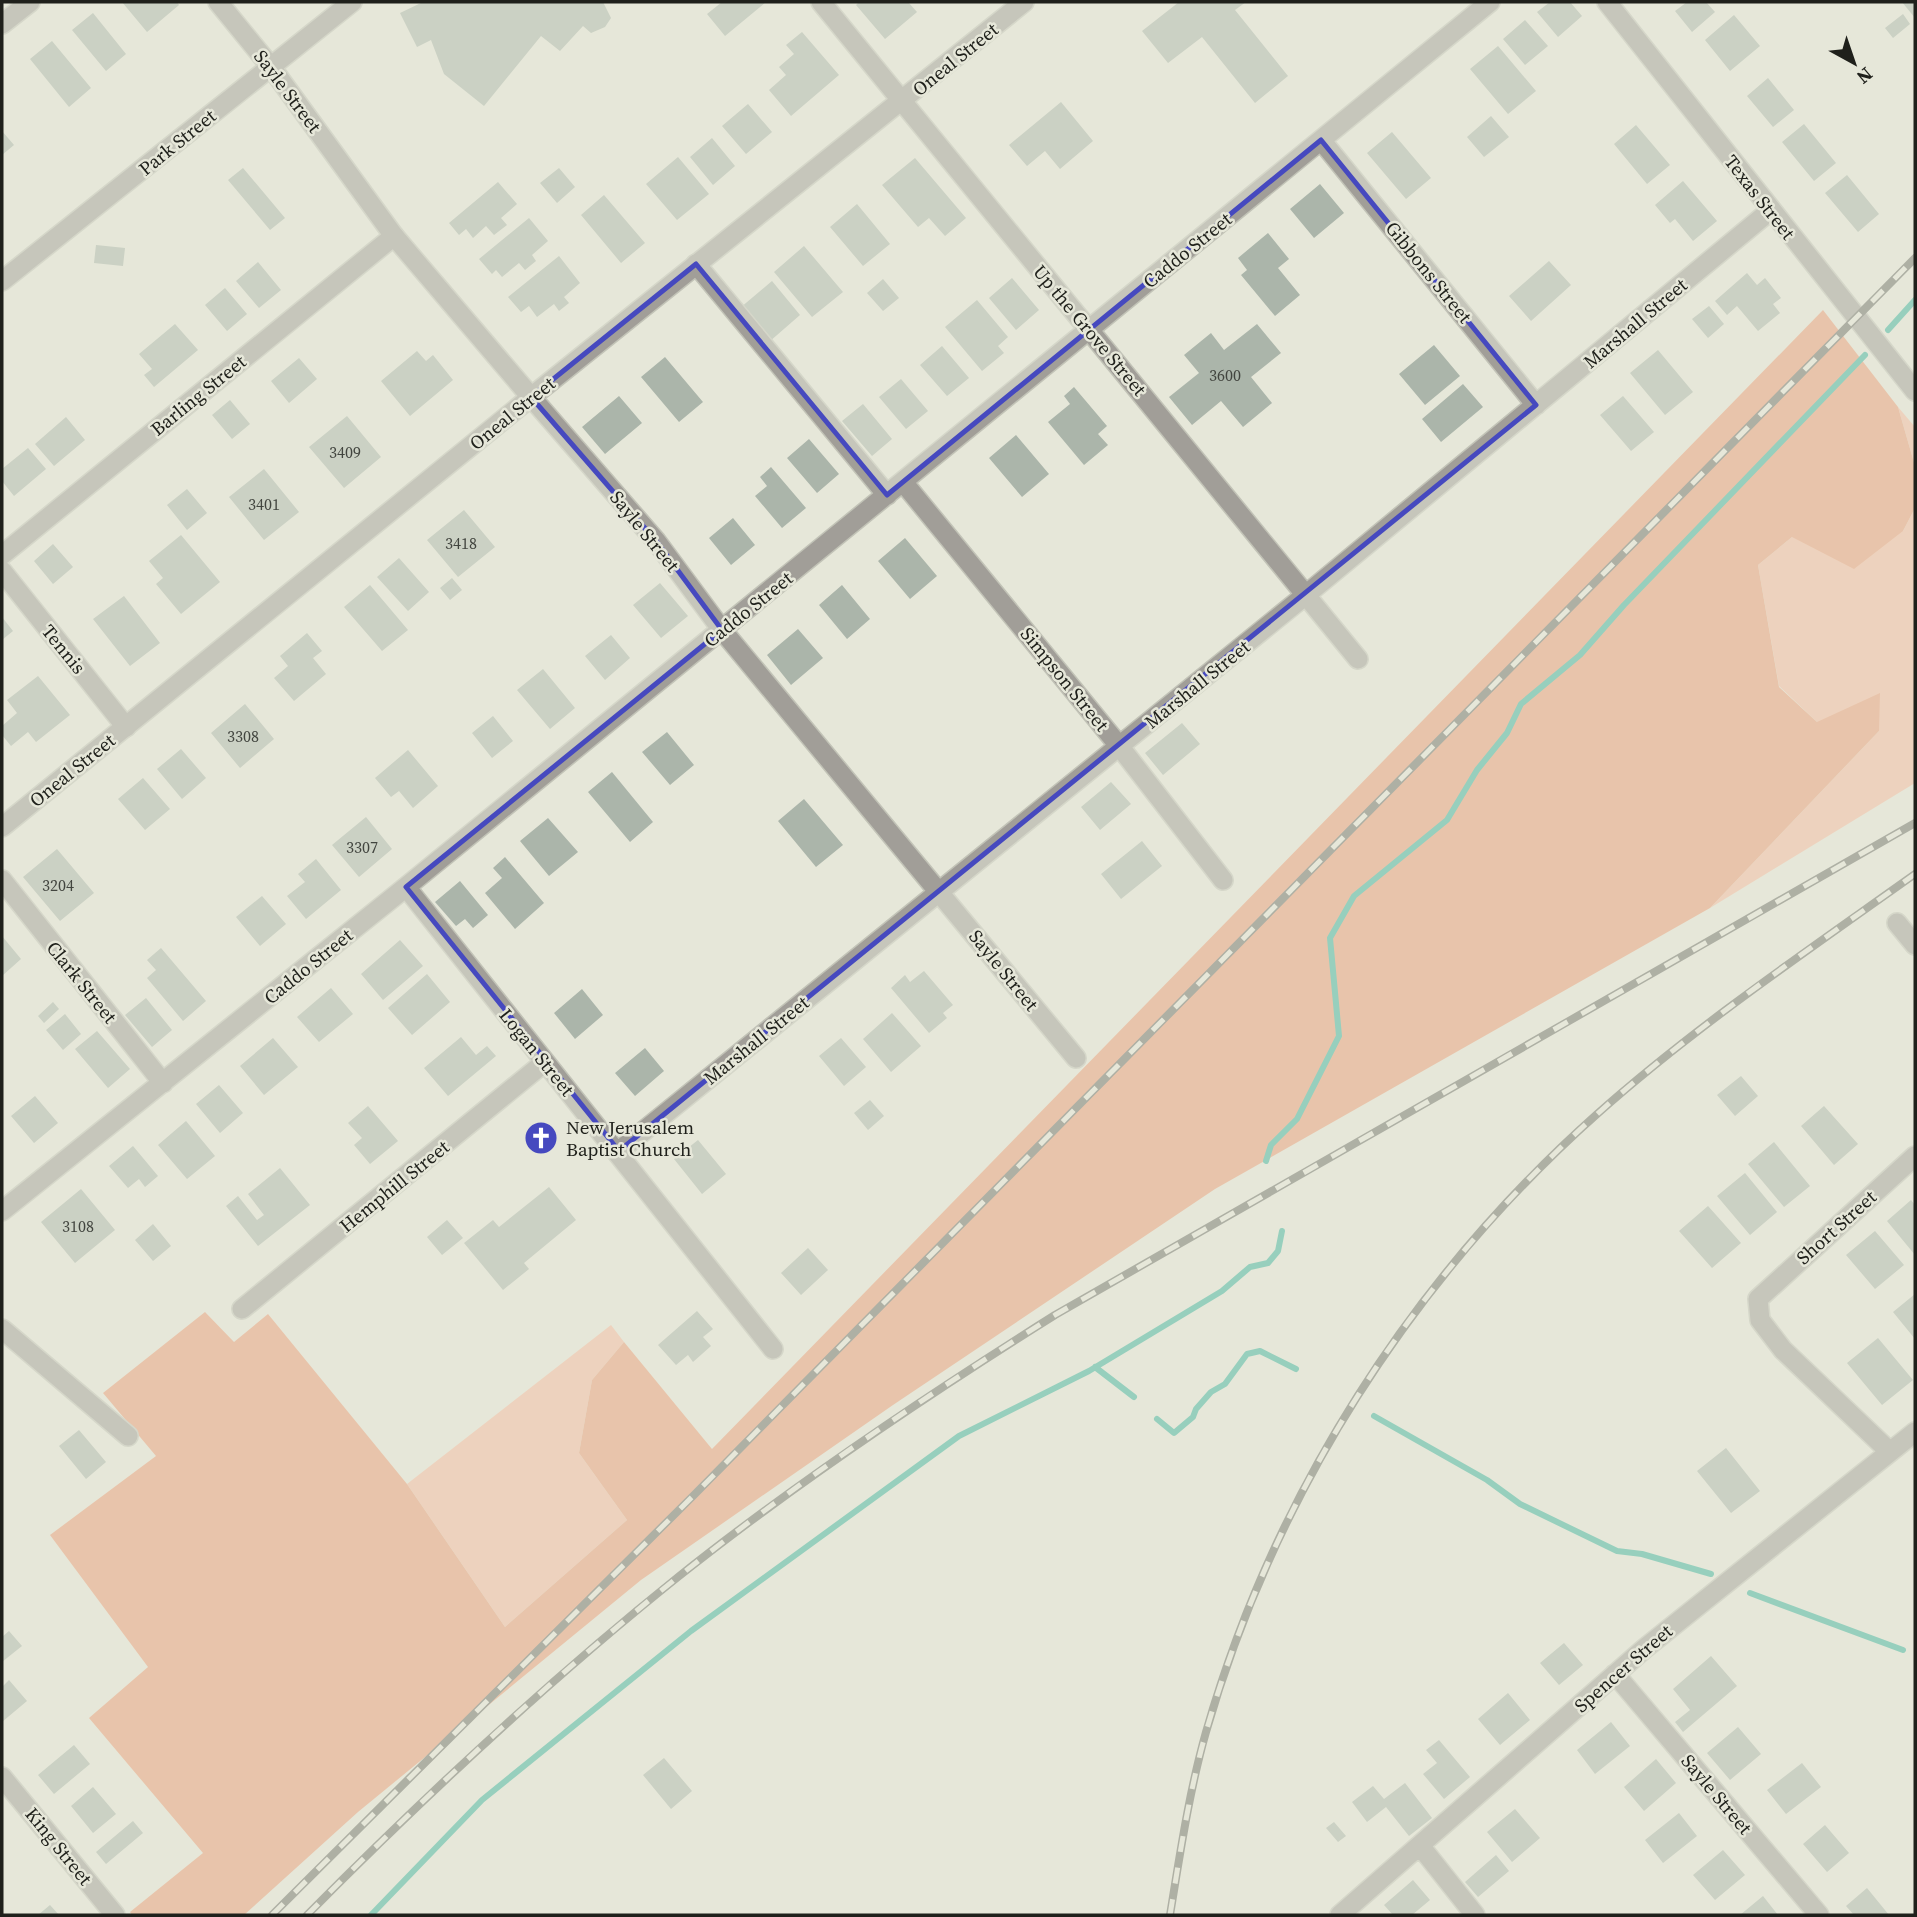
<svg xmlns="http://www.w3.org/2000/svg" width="1917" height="1917" font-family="'Source Serif 4',serif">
  <rect width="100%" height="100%" fill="#e6e7d9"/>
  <path fill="#f7b99d" d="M 1898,407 L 1915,427 L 1915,466 Z
    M 1915,508 L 1915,783 L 1710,908 L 1879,731 L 1817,722 L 1779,686 L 1758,565 L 1792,537 L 1903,531 Z
    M 611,1325 L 624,1342 L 592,1380 L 579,1453 L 627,1520 L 505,1627 L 407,1484 Z"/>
  <path fill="#ec9a74" d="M 1823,310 L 1898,407 L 1915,466 L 1915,508 L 1903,531 L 1854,569 L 1792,537 L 1758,565 L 1779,687 L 1817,722 L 1880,693 L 1879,731 L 1710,908 L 1215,1189 L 893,1405 L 641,1580 L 358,1812 L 244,1915 L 132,1915 L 130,1912 L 203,1853 L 89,1718 L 148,1667 L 50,1535 L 156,1456 L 103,1393 L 205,1312 L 234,1342 L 268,1314 L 407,1484 L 505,1627 L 627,1520 L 579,1453 L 592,1380 L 624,1342 L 712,1449 Z"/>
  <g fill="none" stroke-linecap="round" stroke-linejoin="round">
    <path stroke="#38b29b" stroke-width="6" d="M 1888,330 L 1915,300
      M 1266,1161 L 1271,1145 L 1297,1119 L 1339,1036 L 1330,938 L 1354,896 L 1447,820 L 1477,770 L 1507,733 L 1521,704 L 1580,655 L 1624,605 L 1865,355
      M 1095,1367 L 1134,1397
      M 1374,1416 L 1487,1480 L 1520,1504 L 1617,1551 L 1642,1554 L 1711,1574
      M 1157,1419 L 1174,1433 L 1193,1417 L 1196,1409 L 1211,1392 L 1225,1384 L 1247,1354 L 1260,1351 L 1296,1369
      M 1750,1593 L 1903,1650
      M 371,1915 L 482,1800 L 691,1631 L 959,1436 L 1089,1371 L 1222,1291 L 1250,1267 L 1268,1263 L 1278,1251 L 1282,1231"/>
  </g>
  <path fill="#abb5aa" d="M 122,2 L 177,2 L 179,5 L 147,32 Z
    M 423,2 L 603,2 L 611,18 L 605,27 L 591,33 L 583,26 L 560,51 L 541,36 L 484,106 L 444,74 L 431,40 L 417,47 L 400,13 Z
    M 722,2 L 766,2 L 725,36 L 707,14 Z
    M 859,2 L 908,2 L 917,12 L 885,39 L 856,5 Z
    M 1179,2 L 1246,2 L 1235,10 L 1288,76 L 1255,103 L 1202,37 L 1168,63 L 1142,31 Z
    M 1550,2 L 1570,2 L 1582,16 L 1558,37 L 1537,12 Z
    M 1687,2 L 1706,2 L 1715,12 L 1692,32 L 1675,11 Z
    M 1902,2 L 1915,2 L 1915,18 Z
    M 93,13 L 126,54 L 106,71 L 72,30 Z
    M 1903,14 L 1910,24 L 1893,38 L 1885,28 Z
    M 1734,15 L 1760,46 L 1730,71 L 1705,40 Z
    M 1525,20 L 1548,46 L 1525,65 L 1503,39 Z
    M 802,32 L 839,75 L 791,116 L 769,90 L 786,75 L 779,67 L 794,54 L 786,45 Z
    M 52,41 L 91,88 L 69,107 L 30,59 Z
    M 1498,46 L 1536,91 L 1508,114 L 1470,69 Z
    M 1768,78 L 1794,110 L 1773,127 L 1747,96 Z
    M 1061,102 L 1093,141 L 1060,169 L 1045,151 L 1027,166 L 1009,145 Z
    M 748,104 L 772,132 L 746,154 L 722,126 Z
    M 1491,116 L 1509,137 L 1484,157 L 1467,137 Z
    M 1804,124 L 1836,163 L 1814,181 L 1782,142 Z
    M 1636,125 L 1670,165 L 1647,184 L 1614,144 Z
    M 2,131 L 14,145 L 2,155 Z
    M 1392,132 L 1431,178 L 1406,199 L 1367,153 Z
    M 712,138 L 735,166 L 713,185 L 690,157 Z
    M 678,157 L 709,194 L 677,220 L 646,184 Z
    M 915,158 L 966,218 L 945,236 L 929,218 L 918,227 L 882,185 Z
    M 243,168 L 285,218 L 270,230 L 228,180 Z
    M 559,168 L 575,187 L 557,203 L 540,183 Z
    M 1847,175 L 1879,214 L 1858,232 L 1825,193 Z
    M 1683,181 L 1717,221 L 1693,241 L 1675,219 L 1670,223 L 1655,205 Z
    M 498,182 L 517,204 L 501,218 L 507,225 L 494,235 L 486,226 L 473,238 L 466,229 L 459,235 L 449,223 Z
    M 1320,184 L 1344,213 L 1314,238 L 1290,209 Z
    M 604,195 L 645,243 L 621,263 L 581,215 Z
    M 857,204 L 890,244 L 863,266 L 830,227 Z
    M 529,218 L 548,241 L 532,255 L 536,261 L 525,270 L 519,263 L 502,277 L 496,270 L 492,274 L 479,259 Z
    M 1268,233 L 1289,259 L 1278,268 L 1300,295 L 1275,316 L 1241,275 L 1247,270 L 1238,258 Z
    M 96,245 L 125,248 L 123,266 L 94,263 Z
    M 804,246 L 843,292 L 812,317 L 774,272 Z
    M 559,256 L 580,283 L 564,297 L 569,303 L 559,311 L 554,304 L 537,317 L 529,306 L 521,312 L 508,297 Z
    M 1549,261 L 1571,285 L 1531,321 L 1509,296 Z
    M 258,262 L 281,290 L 259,308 L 236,281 Z
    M 1747,273 L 1757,285 L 1765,278 L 1781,298 L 1773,304 L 1780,313 L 1758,331 L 1737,306 L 1727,315 L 1715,301 Z
    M 1012,278 L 1039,310 L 1016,330 L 989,298 Z
    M 883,279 L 899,298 L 883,311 L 867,293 Z
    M 772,281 L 800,315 L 769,342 L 740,308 Z
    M 225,288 L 247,314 L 227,331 L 205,305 Z
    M 977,300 L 1008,337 L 998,346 L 1004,353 L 982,371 L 945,327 Z
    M 1709,306 L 1724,324 L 1708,338 L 1692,319 Z
    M 175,324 L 198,350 L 154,387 L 144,375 L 152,369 L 139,354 Z
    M 1257,324 L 1281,353 L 1251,377 L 1272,403 L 1243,427 L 1221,401 L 1192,425 L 1169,397 L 1199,373 L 1184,355 L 1211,333 L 1224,350 Z
    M 1434,345 L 1460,376 L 1425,405 L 1399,374 Z
    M 942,346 L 969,378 L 947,396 L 920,365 Z
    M 1658,350 L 1693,392 L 1665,415 L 1630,373 Z
    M 417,351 L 426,361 L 433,355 L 453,380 L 410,416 L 381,381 Z
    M 665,357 L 703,402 L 679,422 L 641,377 Z
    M 299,358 L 317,379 L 289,403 L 271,381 Z
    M 901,379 L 928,411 L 906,429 L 879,397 Z
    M 1463,384 L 1483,407 L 1441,442 L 1422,419 Z
    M 1074,387 L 1107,426 L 1098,434 L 1108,445 L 1084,465 L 1048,422 L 1070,404 L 1064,396 Z
    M 619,396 L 642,423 L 605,454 L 582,427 Z
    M 1623,396 L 1654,432 L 1631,451 L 1600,415 Z
    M 230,400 L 250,424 L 232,439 L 212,415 Z
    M 863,404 L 892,439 L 872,456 L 842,421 Z
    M 347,416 L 381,457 L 344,488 L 309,447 Z
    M 66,417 L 85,440 L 54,466 L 35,444 Z
    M 1016,435 L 1049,474 L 1022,497 L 989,458 Z
    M 809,439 L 839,474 L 817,493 L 787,458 Z
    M 28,448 L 46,469 L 14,496 L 2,481 L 2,469 Z
    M 771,467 L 806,508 L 782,528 L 755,496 L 767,486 L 760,477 Z
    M 264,469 L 299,512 L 264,540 L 229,497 Z
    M 187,489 L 207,513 L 187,530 L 167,505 Z
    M 464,510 L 495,547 L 458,577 L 427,540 Z
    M 733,518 L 755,545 L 731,565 L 709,538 Z
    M 181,535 L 220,582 L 181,614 L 156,584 L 163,578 L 149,561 Z
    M 905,538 L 937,576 L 910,599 L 878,561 Z
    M 53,544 L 73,567 L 53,584 L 34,561 Z
    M 399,558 L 429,592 L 408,611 L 377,577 Z
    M 452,578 L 462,590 L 450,600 L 440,588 Z
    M 660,583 L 688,616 L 661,638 L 633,605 Z
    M 370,585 L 408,630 L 382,651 L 344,607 Z
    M 842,585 L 870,619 L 847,639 L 819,605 Z
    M 124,596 L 160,643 L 130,666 L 93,619 Z
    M 2,617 L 13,631 L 2,640 Z
    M 798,629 L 823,658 L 791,685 L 767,655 Z
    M 307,633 L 322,651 L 313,658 L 326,674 L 294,701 L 274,678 L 288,666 L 280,656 Z
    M 611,635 L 630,658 L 605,680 L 585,656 Z
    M 543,669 L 575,708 L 550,729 L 517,690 Z
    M 38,676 L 70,715 L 36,742 L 28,732 L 11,746 L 2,735 L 2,726 L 17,713 L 7,700 Z
    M 245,704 L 274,739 L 240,768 L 211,733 Z
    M 493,716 L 513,741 L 492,758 L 472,733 Z
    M 1182,723 L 1200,744 L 1163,775 L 1145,753 Z
    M 667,732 L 694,765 L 670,785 L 642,752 Z
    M 181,749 L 206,778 L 182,799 L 157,769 Z
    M 408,750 L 438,786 L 413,808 L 399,791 L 391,797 L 375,778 Z
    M 612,772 L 653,822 L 630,842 L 588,792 Z
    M 143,778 L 170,809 L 145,830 L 118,799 Z
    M 1111,782 L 1131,804 L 1100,830 L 1081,807 Z
    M 804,799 L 843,845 L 816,867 L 778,821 Z
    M 366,817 L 392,849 L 359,877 L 332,845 Z
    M 548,818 L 578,852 L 549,876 L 520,841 Z
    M 1142,841 L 1162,866 L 1121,899 L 1101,874 Z
    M 57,849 L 94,893 L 60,921 L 23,877 Z
    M 505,857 L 544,903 L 515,929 L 485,893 L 502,878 L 493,868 Z
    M 316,859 L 341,890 L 306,919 L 287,896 L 305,882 L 298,874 Z
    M 460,881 L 488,915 L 473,928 L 465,919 L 456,926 L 435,902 Z
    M 262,896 L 286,924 L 260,946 L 236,917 Z
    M 2,936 L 21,959 L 2,976 Z
    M 400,940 L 423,966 L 383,1000 L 361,974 Z
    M 161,948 L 206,1001 L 183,1021 L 147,978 L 156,970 L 147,960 Z
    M 924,971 L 953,1005 L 943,1013 L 947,1018 L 929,1033 L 891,988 L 905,975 L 910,982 Z
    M 427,974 L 450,1002 L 412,1035 L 388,1008 Z
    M 331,988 L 353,1014 L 319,1042 L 297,1017 Z
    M 582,989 L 603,1015 L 575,1039 L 554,1013 Z
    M 146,998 L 172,1030 L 152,1047 L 125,1015 Z
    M 53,1002 L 59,1009 L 44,1023 L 38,1016 Z
    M 892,1013 L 921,1046 L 891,1072 L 863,1039 Z
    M 65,1014 L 81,1034 L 63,1050 L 46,1030 Z
    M 97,1031 L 130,1069 L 108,1088 L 75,1049 Z
    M 461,1037 L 476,1055 L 487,1046 L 496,1056 L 448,1096 L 424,1068 Z
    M 273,1038 L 298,1067 L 264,1095 L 240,1066 Z
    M 841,1038 L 866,1067 L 844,1086 L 819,1056 Z
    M 645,1048 L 664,1071 L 635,1096 L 615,1073 Z
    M 1741,1076 L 1758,1096 L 1735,1116 L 1717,1095 Z
    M 219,1085 L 243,1113 L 220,1133 L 196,1104 Z
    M 35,1096 L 58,1123 L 34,1143 L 11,1116 Z
    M 870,1100 L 884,1116 L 868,1130 L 854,1113 Z
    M 368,1106 L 398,1141 L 370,1164 L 354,1145 L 362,1138 L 348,1123 Z
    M 1824,1106 L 1858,1144 L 1834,1165 L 1801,1126 Z
    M 186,1121 L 215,1156 L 187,1179 L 158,1145 Z
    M 698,1140 L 726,1174 L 702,1194 L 674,1159 Z
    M 1774,1142 L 1810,1186 L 1784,1207 L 1748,1164 Z
    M 133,1146 L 158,1176 L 145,1187 L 139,1179 L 128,1188 L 109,1166 Z
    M 280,1168 L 310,1205 L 258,1246 L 226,1206 L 238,1196 L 257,1220 L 264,1215 L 248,1194 Z
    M 1745,1173 L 1777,1212 L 1750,1235 L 1717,1196 Z
    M 549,1187 L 576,1220 L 524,1263 L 529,1269 L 503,1290 L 464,1243 L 493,1220 L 499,1227 Z
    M 81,1189 L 115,1230 L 75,1263 L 41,1222 Z
    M 1911,1200 L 1915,1205 L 1915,1255 L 1887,1221 Z
    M 1708,1206 L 1741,1243 L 1712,1268 L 1679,1231 Z
    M 447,1220 L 463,1238 L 442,1255 L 427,1237 Z
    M 153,1224 L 171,1246 L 153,1261 L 135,1240 Z
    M 1875,1231 L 1904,1265 L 1875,1289 L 1846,1255 Z
    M 808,1248 L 828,1270 L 801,1295 L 781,1273 Z
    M 1915,1294 L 1915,1339 L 1893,1312 Z
    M 697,1311 L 713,1329 L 703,1337 L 711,1346 L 693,1362 L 688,1355 L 676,1365 L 658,1345 Z
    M 1878,1338 L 1913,1380 L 1882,1405 L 1847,1363 Z
    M 79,1430 L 106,1462 L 86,1479 L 59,1446 Z
    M 1726,1448 L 1760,1491 L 1731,1513 L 1697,1471 Z
    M 9,1631 L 22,1646 L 2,1662 L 2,1637 Z
    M 1564,1643 L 1583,1665 L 1559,1685 L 1540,1663 Z
    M 1711,1656 L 1737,1686 L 1683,1732 L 1675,1722 L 1690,1710 L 1673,1689 Z
    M 9,1680 L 27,1701 L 2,1722 L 2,1687 Z
    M 1508,1693 L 1530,1720 L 1500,1745 L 1478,1719 Z
    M 1611,1722 L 1630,1746 L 1595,1774 L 1577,1750 Z
    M 1738,1727 L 1761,1754 L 1730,1780 L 1707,1753 Z
    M 1439,1740 L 1470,1777 L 1444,1799 L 1423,1774 L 1437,1763 L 1426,1750 Z
    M 74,1745 L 90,1764 L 54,1794 L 38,1775 Z
    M 664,1758 L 692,1791 L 671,1809 L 643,1775 Z
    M 1656,1759 L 1676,1783 L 1644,1811 L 1624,1787 Z
    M 1802,1763 L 1821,1787 L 1786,1814 L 1767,1790 Z
    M 1405,1783 L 1432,1818 L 1409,1836 L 1386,1807 L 1367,1822 L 1352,1802 L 1373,1786 L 1384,1799 Z
    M 93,1787 L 116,1814 L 93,1833 L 71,1806 Z
    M 1515,1809 L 1540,1838 L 1512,1862 L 1487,1832 Z
    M 1679,1813 L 1697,1836 L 1663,1863 L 1645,1840 Z
    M 133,1821 L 143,1833 L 106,1864 L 96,1852 Z
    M 1334,1822 L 1346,1836 L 1338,1842 L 1326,1828 Z
    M 1825,1825 L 1849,1853 L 1827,1872 L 1803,1844 Z
    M 1723,1850 L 1745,1875 L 1715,1900 L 1693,1875 Z
    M 1496,1855 L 1509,1871 L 1478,1897 L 1465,1882 Z
    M 1413,1880 L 1430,1900 L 1412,1915 L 1393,1915 L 1384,1905 Z
    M 1867,1888 L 1889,1915 L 1854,1915 L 1846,1906 Z
    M 1763,1896 L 1778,1915 L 1740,1915 Z
    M 50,1905 L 59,1915 L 38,1915 Z"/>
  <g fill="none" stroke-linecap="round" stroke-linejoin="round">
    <defs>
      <path id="minor" d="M 821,2 L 1358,659
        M 1607,2 L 1915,391
        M 2,24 L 30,2
        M 1321,140 L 1536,405
        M 696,264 L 887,495
        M 2,281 L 352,2
        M 531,397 L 656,541 L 722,630 L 1076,1058
        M 903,482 L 1120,747 L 1223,880
        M 2,555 L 394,236
        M 2,571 L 126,727
        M 2,880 L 163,1083
        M 406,887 L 773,1349
        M 1897,923 L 1915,945
        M 619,1151 L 1307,594 L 1771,210
        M 2,1211 L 406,887 L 1490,2
        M 242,1309 L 545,1062
        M 2,1329 L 128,1436
        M 1890,1452 L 1783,1350 L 1760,1320 L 1758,1299 L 1915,1156
        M 1615,1674 L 1819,1915
        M 2,1777 L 115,1915
        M 1421,1847 L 1475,1915
        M 1340,1915 L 1644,1649 L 1915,1432"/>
      <path id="tertiary" d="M 218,2 L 271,67 L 394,236 L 531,397
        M 2,827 L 531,397 L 1024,2"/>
    </defs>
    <use href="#minor" stroke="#c2c3b7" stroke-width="22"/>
    <use href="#tertiary" stroke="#c2c3b7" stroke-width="22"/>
    <use href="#minor" stroke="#a19e98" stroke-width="19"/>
    <use href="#tertiary" stroke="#a19e98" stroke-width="19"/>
    <defs>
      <path id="rail" d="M 272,1915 L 695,1494 L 1915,258
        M 307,1915 C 425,1796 547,1682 678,1577 C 797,1482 926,1396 1055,1315 L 1915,823
        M 1170,1915 C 1180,1854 1189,1792 1206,1732 C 1274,1495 1412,1279 1596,1115 C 1696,1026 1807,951 1915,874"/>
    </defs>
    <use href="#rail" stroke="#6c6d65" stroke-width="8"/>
    <use href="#rail" stroke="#e6e7d9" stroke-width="5" stroke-dasharray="16" stroke-linecap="butt"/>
  </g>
  <path d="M0 0H1917V1917H0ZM 1321,140 L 1536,405 L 619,1151 L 406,887 L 722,630 L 656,541 L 531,397 L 696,264 L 887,495 Z" fill="#e6e7d9" fill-opacity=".55" fill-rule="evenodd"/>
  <path fill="none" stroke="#4649bf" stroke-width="5" stroke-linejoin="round" d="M 1321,140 L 1536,405 L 619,1151 L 406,887 L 722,630 L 656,541 L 531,397 L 696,264 L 887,495 Z"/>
  <defs>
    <symbol id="church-disc" viewBox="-11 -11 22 22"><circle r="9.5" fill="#4649bf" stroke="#e6e7d9"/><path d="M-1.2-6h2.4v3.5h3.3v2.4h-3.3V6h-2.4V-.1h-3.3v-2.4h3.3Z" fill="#fff"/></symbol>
  </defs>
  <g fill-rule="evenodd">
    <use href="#church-disc" x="522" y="1119" width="38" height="38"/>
  </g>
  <g text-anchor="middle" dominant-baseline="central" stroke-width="5" stroke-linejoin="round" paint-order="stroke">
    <g font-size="16" fill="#42453f">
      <text x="1225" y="375">3600</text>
      <text x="345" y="452">3409</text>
      <text x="264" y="504">3401</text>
      <text x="461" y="543">3418</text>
      <text x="243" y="736">3308</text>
      <text x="362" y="847">3307</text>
      <text x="58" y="885">3204</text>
      <text x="78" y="1226">3108</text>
    </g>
    <g font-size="19" fill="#1f201b" stroke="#e6e7d9">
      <text transform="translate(955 59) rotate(-39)">Oneal Street</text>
      <text transform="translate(288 91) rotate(53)">Sayle Street</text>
      <text transform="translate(177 142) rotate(-39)">Park Street</text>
      <text transform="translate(1760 197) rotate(52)">Texas Street</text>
      <text transform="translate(1187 250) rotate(-39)">Caddo Street</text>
      <text transform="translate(1429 272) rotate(51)">Gibbons Street</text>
      <text transform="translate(1635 323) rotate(-40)">Marshall Street</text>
      <text transform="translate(1090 330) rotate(50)">Up the Grove Street</text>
      <text transform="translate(198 395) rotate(-39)">Barling Street</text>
      <text transform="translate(512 413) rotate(-39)">Oneal Street</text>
      <text transform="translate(645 531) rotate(51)">Sayle Street</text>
      <text transform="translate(748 609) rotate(-39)">Caddo Street</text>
      <text transform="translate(64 649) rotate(51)">Tennis</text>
      <text transform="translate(1065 679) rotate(51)">Simpson Street</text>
      <text transform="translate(1197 684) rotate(-39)">Marshall Street</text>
      <text transform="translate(72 770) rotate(-39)">Oneal Street</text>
      <text transform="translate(308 966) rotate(-39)">Caddo Street</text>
      <text transform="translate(1004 970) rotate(51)">Sayle Street</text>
      <text transform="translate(82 982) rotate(51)">Clark Street</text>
      <text transform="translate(756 1040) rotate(-39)">Marshall Street</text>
      <text transform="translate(537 1052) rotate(51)">Logan Street</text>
      <text transform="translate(394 1186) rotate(-39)">Hemphill Street</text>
      <text transform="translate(1836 1227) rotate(-42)">Short Street</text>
      <text transform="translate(1623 1668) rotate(-41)">Spencer Street</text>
      <text transform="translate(1717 1794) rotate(50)">Sayle Street</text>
      <text transform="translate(59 1846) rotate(51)">King Street</text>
    </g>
    <g font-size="19" fill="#1f201b" stroke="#e6e7d9" text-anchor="start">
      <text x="566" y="1127">New Jerusalem<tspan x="566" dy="22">Baptist Church</tspan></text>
    </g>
  </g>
  <rect width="1917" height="1917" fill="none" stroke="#1f201b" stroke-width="7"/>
  <g transform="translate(1854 63) rotate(140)" stroke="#e6e7d9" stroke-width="5" paint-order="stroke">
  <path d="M0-5L12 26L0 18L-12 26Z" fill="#1f201b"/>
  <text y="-10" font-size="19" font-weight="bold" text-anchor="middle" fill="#1f201b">N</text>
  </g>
</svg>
